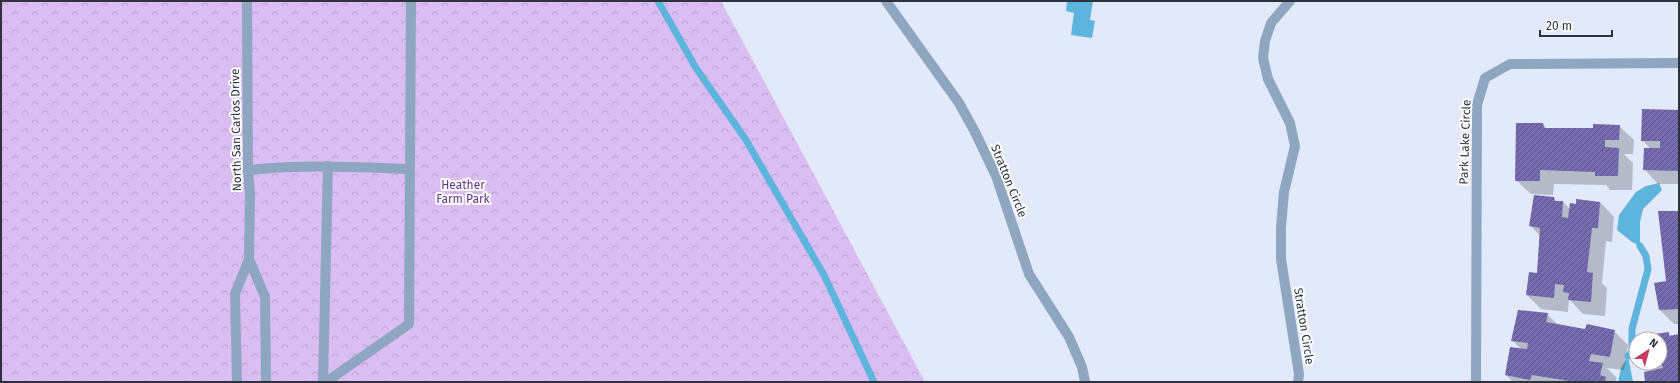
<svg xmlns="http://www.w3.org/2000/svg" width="1680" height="383" font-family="'Fira Sans',sans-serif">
  <defs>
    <pattern id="park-crowns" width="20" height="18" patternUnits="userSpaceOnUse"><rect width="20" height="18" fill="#dabef2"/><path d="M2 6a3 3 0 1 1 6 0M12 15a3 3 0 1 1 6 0" fill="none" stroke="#bba4d0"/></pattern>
    <pattern id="building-hatch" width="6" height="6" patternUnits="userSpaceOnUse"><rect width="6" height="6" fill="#756bae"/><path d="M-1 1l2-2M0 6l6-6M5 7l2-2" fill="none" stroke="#5b5487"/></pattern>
  </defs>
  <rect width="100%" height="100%" fill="#e2e9fb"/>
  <path fill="url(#park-crowns)" d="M 1,1 L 721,1 L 925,382 L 1,382 Z"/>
  <path fill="#5db4dc" d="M 1067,1 L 1093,1 L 1090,20 L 1095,21 L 1092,38 L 1071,35 L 1074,13 L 1066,11 Z
    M 1659,183 L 1662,190 L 1643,209 L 1640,222 L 1640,246 L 1632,242 L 1617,230 L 1619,215 L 1636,192 L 1646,186 Z
    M 1628,356 L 1633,382 L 1618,382 L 1621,368 Z"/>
  <path fill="#0003" d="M 1679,111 L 1679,184 L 1658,184 L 1644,169 L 1651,149 L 1642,140 Z
    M 1543,124 L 1547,129 L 1594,129 L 1619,126 L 1634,140 L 1633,154 L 1624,154 L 1633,163 L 1632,190 L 1610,190 L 1606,185 L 1554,184 L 1553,195 L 1531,194 L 1516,180 Z
    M 1553,198 L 1557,202 L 1563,202 L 1570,209 L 1577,205 L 1600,202 L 1614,217 L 1612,242 L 1606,241 L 1602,283 L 1607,288 L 1605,316 L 1583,314 L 1569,299 L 1568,312 L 1541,309 L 1527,295 L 1537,274 L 1540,236 L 1530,225 Z
    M 1679,212 L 1679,324 L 1674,324 L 1660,310 L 1667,281 Z
    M 1547,314 L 1558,325 L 1585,330 L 1614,331 L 1628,345 L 1624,370 L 1607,368 L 1617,378 L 1615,382 L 1513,382 L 1506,375 L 1521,349 L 1512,340 Z
    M 1668,333 L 1672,336 L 1679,335 L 1679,382 L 1647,382 L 1655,371 L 1647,363 L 1660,363 L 1660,339 L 1642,339 Z"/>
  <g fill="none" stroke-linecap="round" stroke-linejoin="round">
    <path stroke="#5db4dc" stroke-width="7" d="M 658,1 L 696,68 L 746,140 L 824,275 L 874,382
      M 1628,356 L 1632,352 L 1632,329 L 1648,269 L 1646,256 L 1640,246"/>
  </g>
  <path fill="url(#building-hatch)" d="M 1642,109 L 1679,110 L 1679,171 L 1643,170 L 1644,148 L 1660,148 L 1660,141 L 1641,141 Z
    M 1516,123 L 1543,123 L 1544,128 L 1593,128 L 1593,124 L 1620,125 L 1619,140 L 1605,140 L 1605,147 L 1619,148 L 1618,176 L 1595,176 L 1595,172 L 1540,170 L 1540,181 L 1515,181 Z
    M 1534,195 L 1554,197 L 1555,201 L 1563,201 L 1562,217 L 1568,218 L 1570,203 L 1576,204 L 1576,199 L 1600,202 L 1598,228 L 1592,228 L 1587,272 L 1593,273 L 1591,302 L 1568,300 L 1569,293 L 1563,292 L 1564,285 L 1555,284 L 1554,298 L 1526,295 L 1529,272 L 1537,273 L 1540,228 L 1529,226 Z
    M 1658,211 L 1679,211 L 1679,309 L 1659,310 L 1654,283 L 1666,281 Z
    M 1518,310 L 1548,313 L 1546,322 L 1585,329 L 1587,324 L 1615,330 L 1610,357 L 1591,354 L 1589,361 L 1603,363 L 1600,375 L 1606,377 L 1605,382 L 1576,382 L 1532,375 L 1530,380 L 1505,375 L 1510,347 L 1527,349 L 1528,343 L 1511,341 Z
    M 1669,332 L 1669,336 L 1679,334 L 1679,382 L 1645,382 L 1644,372 L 1663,368 L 1661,362 L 1660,362 L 1660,339 L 1641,339 L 1641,336 Z"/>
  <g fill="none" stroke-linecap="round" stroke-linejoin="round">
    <path stroke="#8ea6c0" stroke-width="10" d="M 248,170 C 302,164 356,167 410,169
      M 323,382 L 328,166
      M 326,382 L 409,324 L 411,1
      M 1476,382 L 1477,105 L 1485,78 L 1510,64 L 1679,63"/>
    <path stroke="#8ea6c0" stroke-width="10" d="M 247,1 L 248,170 L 250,194 L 249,259
      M 886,1 L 959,103 L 975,132 L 996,176 L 1029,274 L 1069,337 L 1082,367 L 1085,382
      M 1290,1 L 1271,23 L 1265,41 L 1263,58 L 1268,79 L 1290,123 L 1295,146 L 1284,192 L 1281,227 L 1281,259 L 1299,374 L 1298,382
      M 237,382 L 235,294 L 249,259 L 265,297 L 266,382"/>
  </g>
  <g text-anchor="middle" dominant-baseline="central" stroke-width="4" stroke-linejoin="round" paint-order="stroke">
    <g font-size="12" fill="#2e323d" stroke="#fff">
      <text transform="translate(236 130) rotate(-91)">North San Carlos Drive</text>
      <text transform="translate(1465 142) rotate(-88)">Park Lake Circle</text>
      <text transform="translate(1009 181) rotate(68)">Stratton Circle</text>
      <text transform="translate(1304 326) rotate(81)">Stratton Circle</text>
    </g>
    <g font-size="12" fill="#643584" stroke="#fff">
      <text x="463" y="185">Heather<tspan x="463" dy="14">Farm Park</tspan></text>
    </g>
  </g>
  <rect width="1680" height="383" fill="none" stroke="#2e323d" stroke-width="4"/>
  <g transform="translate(1648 351) rotate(36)"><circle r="19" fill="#ffffff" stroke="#abadb1"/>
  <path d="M0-3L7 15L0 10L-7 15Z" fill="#ca3b61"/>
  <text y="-6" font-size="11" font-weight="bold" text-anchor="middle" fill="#2e323d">N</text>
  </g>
  <path d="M1540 30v6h72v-6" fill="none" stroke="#2e323d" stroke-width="2"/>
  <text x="1546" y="30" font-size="12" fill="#2e323d" stroke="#ffffff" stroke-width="3" paint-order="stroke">20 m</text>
</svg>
